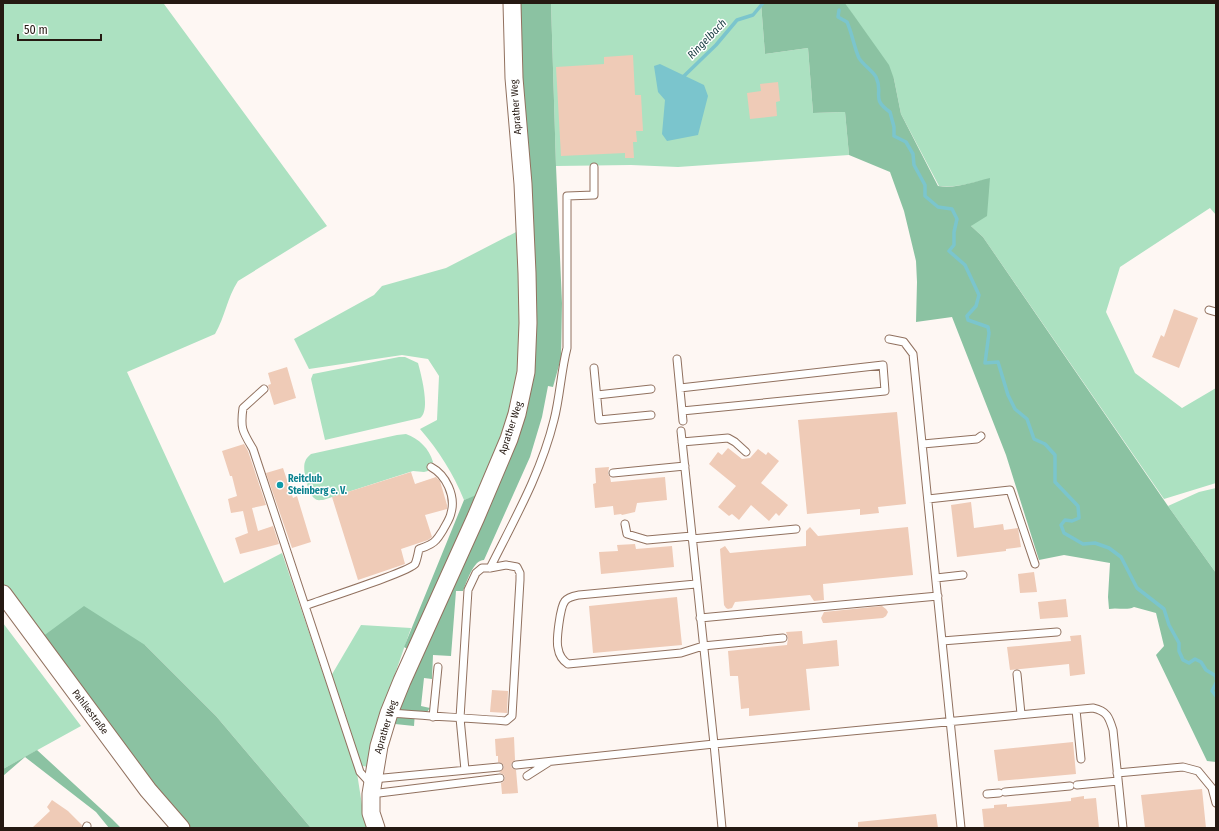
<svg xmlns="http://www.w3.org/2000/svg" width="1219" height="831" font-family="'Fira Sans Condensed',sans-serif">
  <rect width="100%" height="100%" fill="#fef7f3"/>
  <path fill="#ace1c1" d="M 3,3 L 155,3 L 164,4 L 327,226 L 238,281 C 227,298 225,317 215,334 L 127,372 L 224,583 L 282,553 L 357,773 L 364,818 L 368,828 L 311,828 L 216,716 L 145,645 L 42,637 L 3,583 Z
    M 551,3 L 761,3 L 765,54 L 808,48 L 813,113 L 845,112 L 849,155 L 678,167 L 631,165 L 556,166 Z
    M 845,3 L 1216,3 L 1216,215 L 1210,208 L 1120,267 L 1106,312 L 1135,373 L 1182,408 L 1216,388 L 1216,483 L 1164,499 L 983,237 L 971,226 L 989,179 C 972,183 956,188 939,186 L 901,114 L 894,79 Z
    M 518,231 L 521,348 L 518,383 L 500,445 L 479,495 L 464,500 C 453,473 439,451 420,429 L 437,420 L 439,376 L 428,359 L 402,355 L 309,369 L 294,339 L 374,295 L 382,286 L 446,268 Z
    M 399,357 L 405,357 L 418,363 C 421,374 431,411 420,418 L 325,440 L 311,379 L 313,374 Z
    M 406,434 C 419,439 429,448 433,462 L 428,471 L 424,472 L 413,471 L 323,500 C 319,500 317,501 314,498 C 308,493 302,469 305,462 C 306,458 309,456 311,454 L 397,435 Z
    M 1216,488 L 1216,573 L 1168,506 L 1199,492 Z
    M 3,623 L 81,726 L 3,769 Z
    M 361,625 L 411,628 L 386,700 L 369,767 L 362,766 L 331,676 Z"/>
  <path fill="#8bc2a2" d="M 505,3 L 551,3 L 556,166 L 562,303 L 561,358 L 553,387 L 548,386 L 542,417 L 530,457 L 484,560 C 473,560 467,582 463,591 L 456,591 L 451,656 L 433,655 L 432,679 L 424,678 L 421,706 L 430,708 L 427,712 L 415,712 L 414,726 L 395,724 L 404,693 L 420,656 L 404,647 L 464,500 L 479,494 L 500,445 L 518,383 L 521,348 L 518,231 Z
    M 761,3 L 845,3 L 889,65 L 894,79 L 901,114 L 938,186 C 956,189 973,182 990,178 L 987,216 L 971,226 L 983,237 L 1168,506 L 1216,573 L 1216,762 L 1207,761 L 1156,655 L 1164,646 L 1156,613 L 1134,607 C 1126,611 1118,607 1109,609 L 1108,597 L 1110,563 L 1064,555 L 1039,560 L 1006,455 L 952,317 L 916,322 L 917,282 L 916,261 L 904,211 L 890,172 L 849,155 L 845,112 L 813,113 L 808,48 L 765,54 Z
    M 84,606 L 145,645 L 216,716 L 311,828 L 186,828 L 42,637 Z
    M 37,750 L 112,819 L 121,828 L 109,828 L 96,812 L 25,757 L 3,776 L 3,769 Z"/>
  <path fill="#7bc5cd" d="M 660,64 L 704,85 L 708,96 L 698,135 L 667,141 L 662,134 L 665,100 L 658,92 L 654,66 Z"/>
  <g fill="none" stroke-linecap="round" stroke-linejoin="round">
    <path stroke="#7bc5cd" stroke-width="3.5" d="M 839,10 L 838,17 L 847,22 C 852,33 854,47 859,58 C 863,65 872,70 876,77 C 884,94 870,98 890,112 L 894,127 L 894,136 L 906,142 L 913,154 L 914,165 L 925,185 L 925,196 L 938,207 L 952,209 L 957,219 L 954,232 L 954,245 L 949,251 L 965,265 L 979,295 L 976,306 L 967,316 L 968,320 L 988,327 L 989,333 L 985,363 L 998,362 L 1008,395 L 1015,409 L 1027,419 L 1034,439 L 1045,444 L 1055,455 L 1055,482 L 1078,506 L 1079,518 L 1072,521 L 1065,520 L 1061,525 L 1064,533 L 1083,544 L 1095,543 L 1109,548 L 1121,557 L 1137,588 L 1164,609 L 1169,625 L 1179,643 L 1179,651 L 1183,660 L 1189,663 L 1195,659 L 1201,662 L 1206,670 L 1216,676 L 1216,679
      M 684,76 L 716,45 L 737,20 L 753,15 L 763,3
      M 1216,683 L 1212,691 L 1216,696"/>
  </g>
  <path fill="#efcbb7" d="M 633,55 L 635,95 L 641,95 L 643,131 L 636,131 L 637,142 L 633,142 L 634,158 L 625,158 L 625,153 L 561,156 L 556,67 L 604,64 L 604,57 Z
    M 778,82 L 780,101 L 776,102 L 777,116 L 750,119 L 747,93 L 761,91 L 760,84 Z
    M 1174,309 L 1198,318 L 1179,368 L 1152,357 L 1161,335 L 1164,337 Z
    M 287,367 L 296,398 L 274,405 L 268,385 L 271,384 L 268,373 Z
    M 897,412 L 906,504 L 878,507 L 879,513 L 860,515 L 860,509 L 807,514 L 798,420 Z
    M 244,444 L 248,451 L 266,505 L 252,508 L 258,531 L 273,526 L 279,544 L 240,554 L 235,538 L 248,533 L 243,511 L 231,513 L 228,499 L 237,496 L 232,476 L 230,476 L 222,451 Z
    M 728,448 L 742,459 L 750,458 L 758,449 L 766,455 L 768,452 L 779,461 L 761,483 L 788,505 L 779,516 L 776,513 L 769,521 L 751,505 L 739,520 L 732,514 L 729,516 L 718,507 L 736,486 L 709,464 L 718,452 L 722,455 Z
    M 609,467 L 608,474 L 610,477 L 611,482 L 665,477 L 667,500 L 637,503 L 635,512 L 622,515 L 621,514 L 614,515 L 613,506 L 595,508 L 593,484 L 596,483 L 595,468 Z
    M 283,468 L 293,498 L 297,496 L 311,542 L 292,548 L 266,473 Z
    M 411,472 L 415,484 L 436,477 L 440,481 L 447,505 L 447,509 L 425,515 L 432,537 L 428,540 L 401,549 L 405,564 L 358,580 L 332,497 Z
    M 971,502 L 974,528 L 1003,524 L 1004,530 L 1018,528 L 1021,547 L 1006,549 L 1006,551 L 957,557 L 951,505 Z
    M 810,527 L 818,536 L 908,527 L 913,575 L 823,584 L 824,600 L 814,601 L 810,595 L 735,602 L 732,608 L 728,609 L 726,608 L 724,605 L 720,549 L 725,546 L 730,553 L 806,546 L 806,531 Z
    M 635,544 L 636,549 L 672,546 L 674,567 L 601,574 L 599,552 L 618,551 L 617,545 Z
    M 1034,572 L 1037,592 L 1020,593 L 1018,574 Z
    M 677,597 L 682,645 L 593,653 L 589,606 Z
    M 1066,599 L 1068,617 L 1040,619 L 1038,602 Z
    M 882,606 L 886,609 L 888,612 L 886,616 L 883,618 L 826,623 L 823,623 L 821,618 L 824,612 Z
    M 802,631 L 803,644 L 837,640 L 839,666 L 806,669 L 810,710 L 749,716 L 749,708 L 741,709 L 738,676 L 730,676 L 728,651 L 787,645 L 788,638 L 786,632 Z
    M 1081,635 L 1085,674 L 1070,676 L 1069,664 L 1010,670 L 1007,647 L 1071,641 L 1070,636 Z
    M 492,690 L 508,691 L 507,713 L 490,712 Z
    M 514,737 L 515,760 L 512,763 L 511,765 L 512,768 L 516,770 L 518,793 L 502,794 L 501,783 L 503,782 L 505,778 L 504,775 L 499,772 L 503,769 L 504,766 L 501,763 L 498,762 L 498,756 L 496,756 L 495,739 Z
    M 1073,742 L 1076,774 L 998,781 L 994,750 Z
    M 1202,789 L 1206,828 L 1145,828 L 1141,795 Z
    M 1084,796 L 1084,799 L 1096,798 L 1099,828 L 984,828 L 982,809 L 994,808 L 994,805 L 1007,804 L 1007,807 L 1041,804 L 1071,801 L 1071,798 Z
    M 52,800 L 68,811 L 82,825 L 81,828 L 32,828 L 50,811 L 47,807 Z
    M 936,814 L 938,828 L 858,828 L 858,822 Z"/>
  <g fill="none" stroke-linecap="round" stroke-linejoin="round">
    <defs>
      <path id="service" d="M 1209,310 L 1216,312
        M 889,339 L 904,342 L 913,354 L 942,641 L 1057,632
        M 677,359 L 683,421
        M 594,368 L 599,420 L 651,415
        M 680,388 L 883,365 L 885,391 L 682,411
        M 264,389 L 243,408 C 240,429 243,432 253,449 L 360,772 L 370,783
        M 597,395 L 651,389
        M 682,442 L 728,438 L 735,442 L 746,452
        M 923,444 L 977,439 L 981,436
        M 613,473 L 685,466
        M 928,499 L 1010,490 L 1035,564
        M 625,524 L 627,534 L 647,540 L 692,536
        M 692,539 L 796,529
        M 490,568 C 514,520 541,473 554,420 C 560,397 561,371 567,348 L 567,196 L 594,195 L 594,167
        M 936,578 L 963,575
        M 696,584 L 579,595 C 574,596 568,597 565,601 C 560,607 556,641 558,648 C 559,655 562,660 568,664 L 681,653 L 703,646 L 783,638
        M 305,606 C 320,600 409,572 415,564 C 417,560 418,554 419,549 C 425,547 432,545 436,540 C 439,537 441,533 443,530 C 446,524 450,519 451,513 C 456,496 446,475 431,467
        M 700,618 L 938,596
        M 942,641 L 961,828
        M 1017,674 L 1021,714
        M 1076,710 L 1081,759
        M 390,713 C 428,716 467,718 506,721 L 512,716 L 520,580 L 520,573 L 517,567 L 506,565 L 490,568 L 482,568 L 476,573 L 468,590 L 460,718 L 465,770
        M 433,717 L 438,667
        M 516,765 L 714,744 L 681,431
        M 1117,773 L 1183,767 L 1198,771 L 1212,788 L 1216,803
        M 527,776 L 549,762
        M 373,779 L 499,767
        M 1077,785 L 1118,781
        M 1005,792 L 1070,786
        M 371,794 L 500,778
        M 987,794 L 999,793
        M 86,828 L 87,826
        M 722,828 L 714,744 L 1093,708 C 1107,711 1109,717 1113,730 L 1123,828"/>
      <path id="tertiary" d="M 3,594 L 148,790 L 181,828
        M 376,828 L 371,813 L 371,794 L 379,746 L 389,713 L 402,681 L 476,517 L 509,439 L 517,414 L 526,372 L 528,323 L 527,273 L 523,184 L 514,78 L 512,3"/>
    </defs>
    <use href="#service" stroke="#91715f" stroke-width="9"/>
    <use href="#tertiary" stroke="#91715f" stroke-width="19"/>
    <use href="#service" stroke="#fff" stroke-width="7"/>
    <use href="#tertiary" stroke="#fff" stroke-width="17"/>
  </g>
  <circle fill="#0f9aa8" stroke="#fff" stroke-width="1.5" cx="280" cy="485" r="4"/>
  <g text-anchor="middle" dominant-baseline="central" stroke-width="3" stroke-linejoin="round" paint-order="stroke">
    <g font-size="10" fill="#251912" stroke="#fff">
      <text transform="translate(516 107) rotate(-94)">Aprather Weg</text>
      <text transform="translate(511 428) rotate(-72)">Aprather Weg</text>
      <text transform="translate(90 712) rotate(53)">Pahlkestraße</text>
      <text transform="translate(386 727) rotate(-73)">Aprather Weg</text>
    </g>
    <g font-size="10" font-weight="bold" fill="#0d838f" stroke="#fff" text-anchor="start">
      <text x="288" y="479">Reitclub<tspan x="288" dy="12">Steinberg e. V.</tspan></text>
    </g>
    <g font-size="11" font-style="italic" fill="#15393e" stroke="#fff">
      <text transform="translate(707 39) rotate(-46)">Ringelbach</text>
    </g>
  </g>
  <rect width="1219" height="831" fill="none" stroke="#251912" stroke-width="8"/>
  <path d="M18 34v6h83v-6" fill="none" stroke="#251912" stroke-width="2"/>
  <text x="24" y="34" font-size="12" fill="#251912" stroke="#ffffff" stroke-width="3" paint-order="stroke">50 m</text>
</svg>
